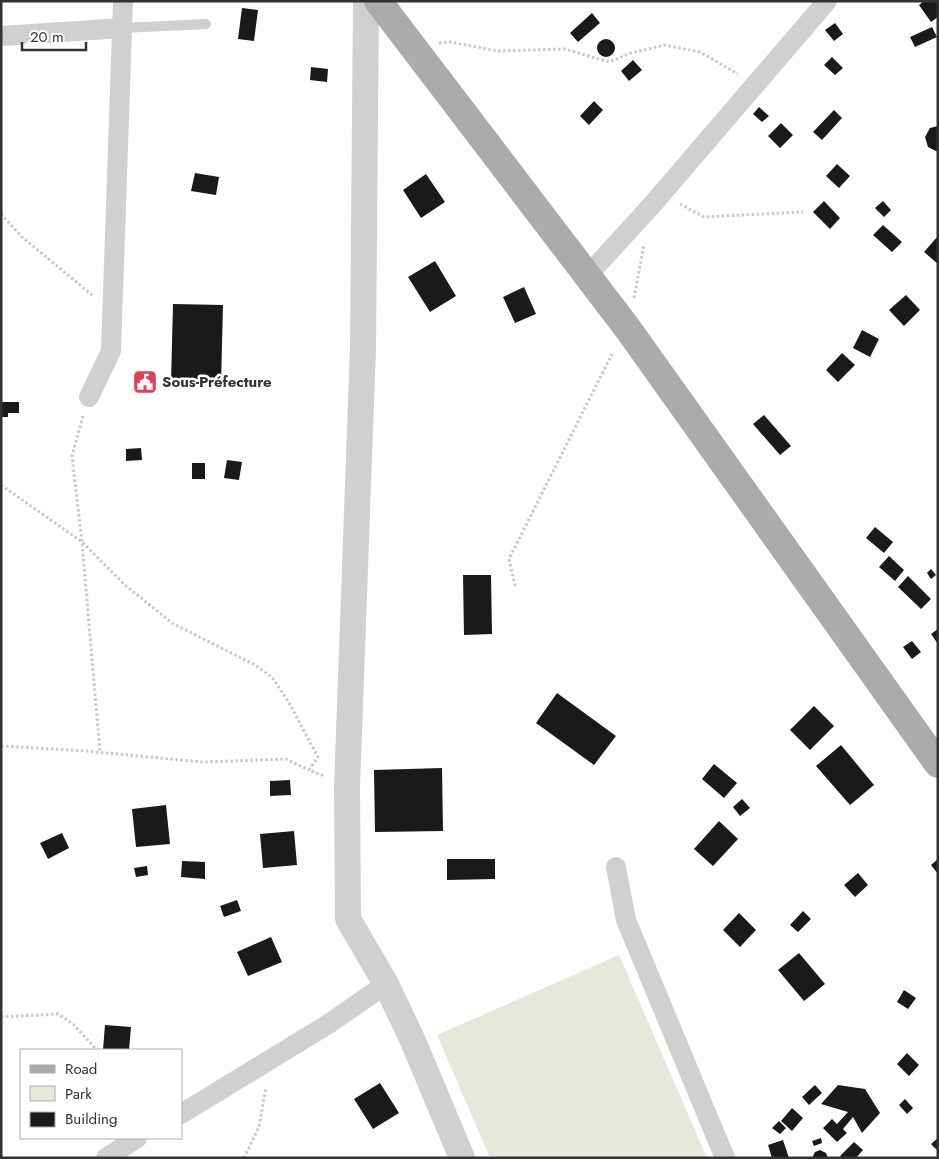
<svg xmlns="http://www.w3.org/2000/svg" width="939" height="1159" font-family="Jost,sans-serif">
  <rect width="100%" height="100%" fill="#fff"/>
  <path fill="#e4e9dc" d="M 619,955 L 707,1158 L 490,1158 L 437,1035 Z"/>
  <path fill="#1a1a1a" d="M 924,1 L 936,1 L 938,4 L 938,17 L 931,22 L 919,5 Z
    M 242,8 L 258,10 L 254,41 L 238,39 Z
    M 592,13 L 600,23 L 578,42 L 570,33 Z
    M 835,23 L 843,34 L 834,41 L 825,30 Z
    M 932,27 L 937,37 L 915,47 L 910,37 Z
    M597 48a9 9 0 1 1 18 0a9 9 0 1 1-18 0Z
    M 832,57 L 843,68 L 835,75 L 824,65 Z
    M 633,60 L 642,70 L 629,81 L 621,71 Z
    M 311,67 L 328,69 L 327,82 L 310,80 Z
    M 594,101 L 603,110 L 589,125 L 580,116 Z
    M 759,107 L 769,116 L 762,122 L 753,114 Z
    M 834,110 L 842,118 L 822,140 L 813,132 Z
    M 781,123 L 793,135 L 780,148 L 768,136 Z
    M 938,126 L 938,152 L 928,147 L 925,137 L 930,128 Z
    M 837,164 L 850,176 L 839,188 L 826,176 Z
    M 195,173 L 219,177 L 216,195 L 191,191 Z
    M 426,174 L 445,202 L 421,218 L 403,190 Z
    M 824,201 L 840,218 L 830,229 L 813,212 Z
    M 883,201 L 891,210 L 884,217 L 875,208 Z
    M 883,225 L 902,242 L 892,252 L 873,235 Z
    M 938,236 L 938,264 L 924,252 Z
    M 435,261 L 456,296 L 430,312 L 408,277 Z
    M 524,287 L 536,314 L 515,323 L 503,297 Z
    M 906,295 L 920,310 L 904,326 L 889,310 Z
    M 173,304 L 223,305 L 221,384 L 171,382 Z
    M 862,330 L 879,339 L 870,357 L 853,348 Z
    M 842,353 L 855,365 L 838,382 L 826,370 Z
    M 1,402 L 19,402 L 19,413 L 8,413 L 8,417 L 1,417 Z
    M 764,415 L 791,446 L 780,455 L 753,424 Z
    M 141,448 L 142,460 L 126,461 L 126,449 Z
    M 227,460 L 242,462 L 239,480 L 224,478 Z
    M 192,463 L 205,463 L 205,479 L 192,479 Z
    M 875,527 L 893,542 L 884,553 L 866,538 Z
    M 889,556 L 904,570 L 895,581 L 879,567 Z
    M 931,569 L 936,575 L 931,579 L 927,573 Z
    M 463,575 L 491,575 L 492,634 L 464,635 Z
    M 908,576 L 931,599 L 921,609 L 898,587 Z
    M 938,629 L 938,644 L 931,634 Z
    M 912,641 L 921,652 L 912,659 L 903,647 Z
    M 557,693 L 616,736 L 594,765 L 536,723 Z
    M 814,706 L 834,726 L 810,750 L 790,730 Z
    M 841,745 L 874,785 L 850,805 L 816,766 Z
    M 714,764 L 737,783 L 724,798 L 702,779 Z
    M 442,768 L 443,831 L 375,832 L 374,770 Z
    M 290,780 L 291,795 L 270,796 L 270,781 Z
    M 742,799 L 750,808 L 740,816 L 733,807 Z
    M 166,805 L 170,844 L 136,847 L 132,809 Z
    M 719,821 L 738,839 L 713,866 L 694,849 Z
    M 294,831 L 297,865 L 263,868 L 260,834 Z
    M 62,833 L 69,848 L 48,859 L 40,843 Z
    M 447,859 L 495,859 L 495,879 L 447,880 Z
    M 938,859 L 938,874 L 931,865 Z
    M 182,861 L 205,862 L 205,879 L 181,877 Z
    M 147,866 L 148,875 L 136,877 L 134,868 Z
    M 858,873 L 868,885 L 855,897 L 844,885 Z
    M 237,900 L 241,911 L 224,917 L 220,906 Z
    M 803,911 L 811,919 L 798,932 L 790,925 Z
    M 739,913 L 756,930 L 740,947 L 723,930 Z
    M 271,937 L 282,962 L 248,976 L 237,952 Z
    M 799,953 L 825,984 L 804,1001 L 778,970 Z
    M 904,990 L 916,998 L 908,1009 L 897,1002 Z
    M 105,1025 L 131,1027 L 129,1050 L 103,1050 Z
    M 907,1053 L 919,1065 L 909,1076 L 897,1064 Z
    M 380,1083 L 399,1113 L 373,1129 L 354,1099 Z
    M 815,1085 L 822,1093 L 809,1105 L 802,1097 Z
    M 838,1085 L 865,1089 L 880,1113 L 862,1133 L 853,1117 L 843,1129 L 847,1133 L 837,1142 L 823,1128 L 832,1119 L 837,1124 L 848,1112 L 821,1104 Z
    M 905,1099 L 913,1108 L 907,1114 L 899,1105 Z
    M 792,1108 L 803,1118 L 792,1131 L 781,1121 Z
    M 779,1121 L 786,1128 L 780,1134 L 772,1128 Z
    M 821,1138 L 822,1143 L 814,1146 L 812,1141 Z
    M 938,1138 L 938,1151 L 931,1144 Z
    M 783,1140 L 789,1158 L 772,1158 L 768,1145 Z
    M 854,1142 L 863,1150 L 856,1158 L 842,1158 L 840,1156 Z
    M 820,1150 L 826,1153 L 828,1158 L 812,1158 L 815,1152 Z"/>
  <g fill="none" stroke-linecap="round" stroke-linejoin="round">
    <path stroke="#cacaca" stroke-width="3" stroke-dasharray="2.5 2.5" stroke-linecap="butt" d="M 439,43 L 450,42 L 498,51 L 565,49 L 609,62 L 631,53 L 665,45 L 700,52 L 738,74
      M 680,204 L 704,217 L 803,212
      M 1,214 L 22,237 L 92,295
      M 634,298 L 644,245
      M 83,416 L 72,456 L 82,542 L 100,752
      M 1,485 L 82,542 L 125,585 L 172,623 L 255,665 L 272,677 L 288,701 L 318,757 L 309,770 L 324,776
      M 515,586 L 509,559 L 612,354
      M 1,746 L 86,751 L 202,762 L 286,759 L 309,770
      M 1,1017 L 58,1014 L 73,1024 L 97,1050
      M 244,1158 L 259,1127 L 266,1087"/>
    <path stroke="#d0d0d0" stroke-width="10" d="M 123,28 L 206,24"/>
    <path stroke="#d0d0d0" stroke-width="20" d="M 1,36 L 123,28
      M 587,276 L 652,205 L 827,1
      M 89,397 L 111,351 L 123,1
      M 616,867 L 626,920 L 725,1158
      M 181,1114 L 330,1023 L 386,984
      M 106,1158 L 137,1138"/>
    <path stroke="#d0d0d0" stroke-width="26" d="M 366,1 L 363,348 L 347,787 L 348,919 L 386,984 L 413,1041 L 462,1158"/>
    <path stroke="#ababab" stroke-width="28" d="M 378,1 L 628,329 L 938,764"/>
  </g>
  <defs>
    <symbol id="civic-square" viewBox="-11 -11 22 22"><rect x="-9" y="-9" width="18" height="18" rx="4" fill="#de405c" stroke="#fff"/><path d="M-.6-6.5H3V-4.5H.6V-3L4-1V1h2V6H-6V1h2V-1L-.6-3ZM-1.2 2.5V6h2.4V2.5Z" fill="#fff"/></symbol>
  </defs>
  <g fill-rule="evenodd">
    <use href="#civic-square" x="131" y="368" width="28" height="28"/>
  </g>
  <g text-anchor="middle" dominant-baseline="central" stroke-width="5" stroke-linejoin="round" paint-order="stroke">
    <g font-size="15" font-weight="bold" fill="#333" stroke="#fff" text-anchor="start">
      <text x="162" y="382">Sous-Préfecture</text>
    </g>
  </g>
  <rect width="939" height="1159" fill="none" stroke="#333333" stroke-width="5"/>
  <rect x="20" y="1049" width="162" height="90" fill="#ffffff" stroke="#adadad"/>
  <rect x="30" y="1065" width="25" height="8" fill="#ababab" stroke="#adadad"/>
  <text x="65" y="1074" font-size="15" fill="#333333">Road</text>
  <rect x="30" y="1086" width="25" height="15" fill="#e4e9dc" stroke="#adadad"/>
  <text x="65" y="1099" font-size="15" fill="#333333">Park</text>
  <rect x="30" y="1112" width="25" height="15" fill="#1a1a1a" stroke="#adadad"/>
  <text x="65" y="1124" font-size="15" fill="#333333">Building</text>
  <path d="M22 42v8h64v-8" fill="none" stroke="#333333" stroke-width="2.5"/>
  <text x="30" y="42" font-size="15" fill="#333333" stroke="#ffffff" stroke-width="4" paint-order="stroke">20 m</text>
</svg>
